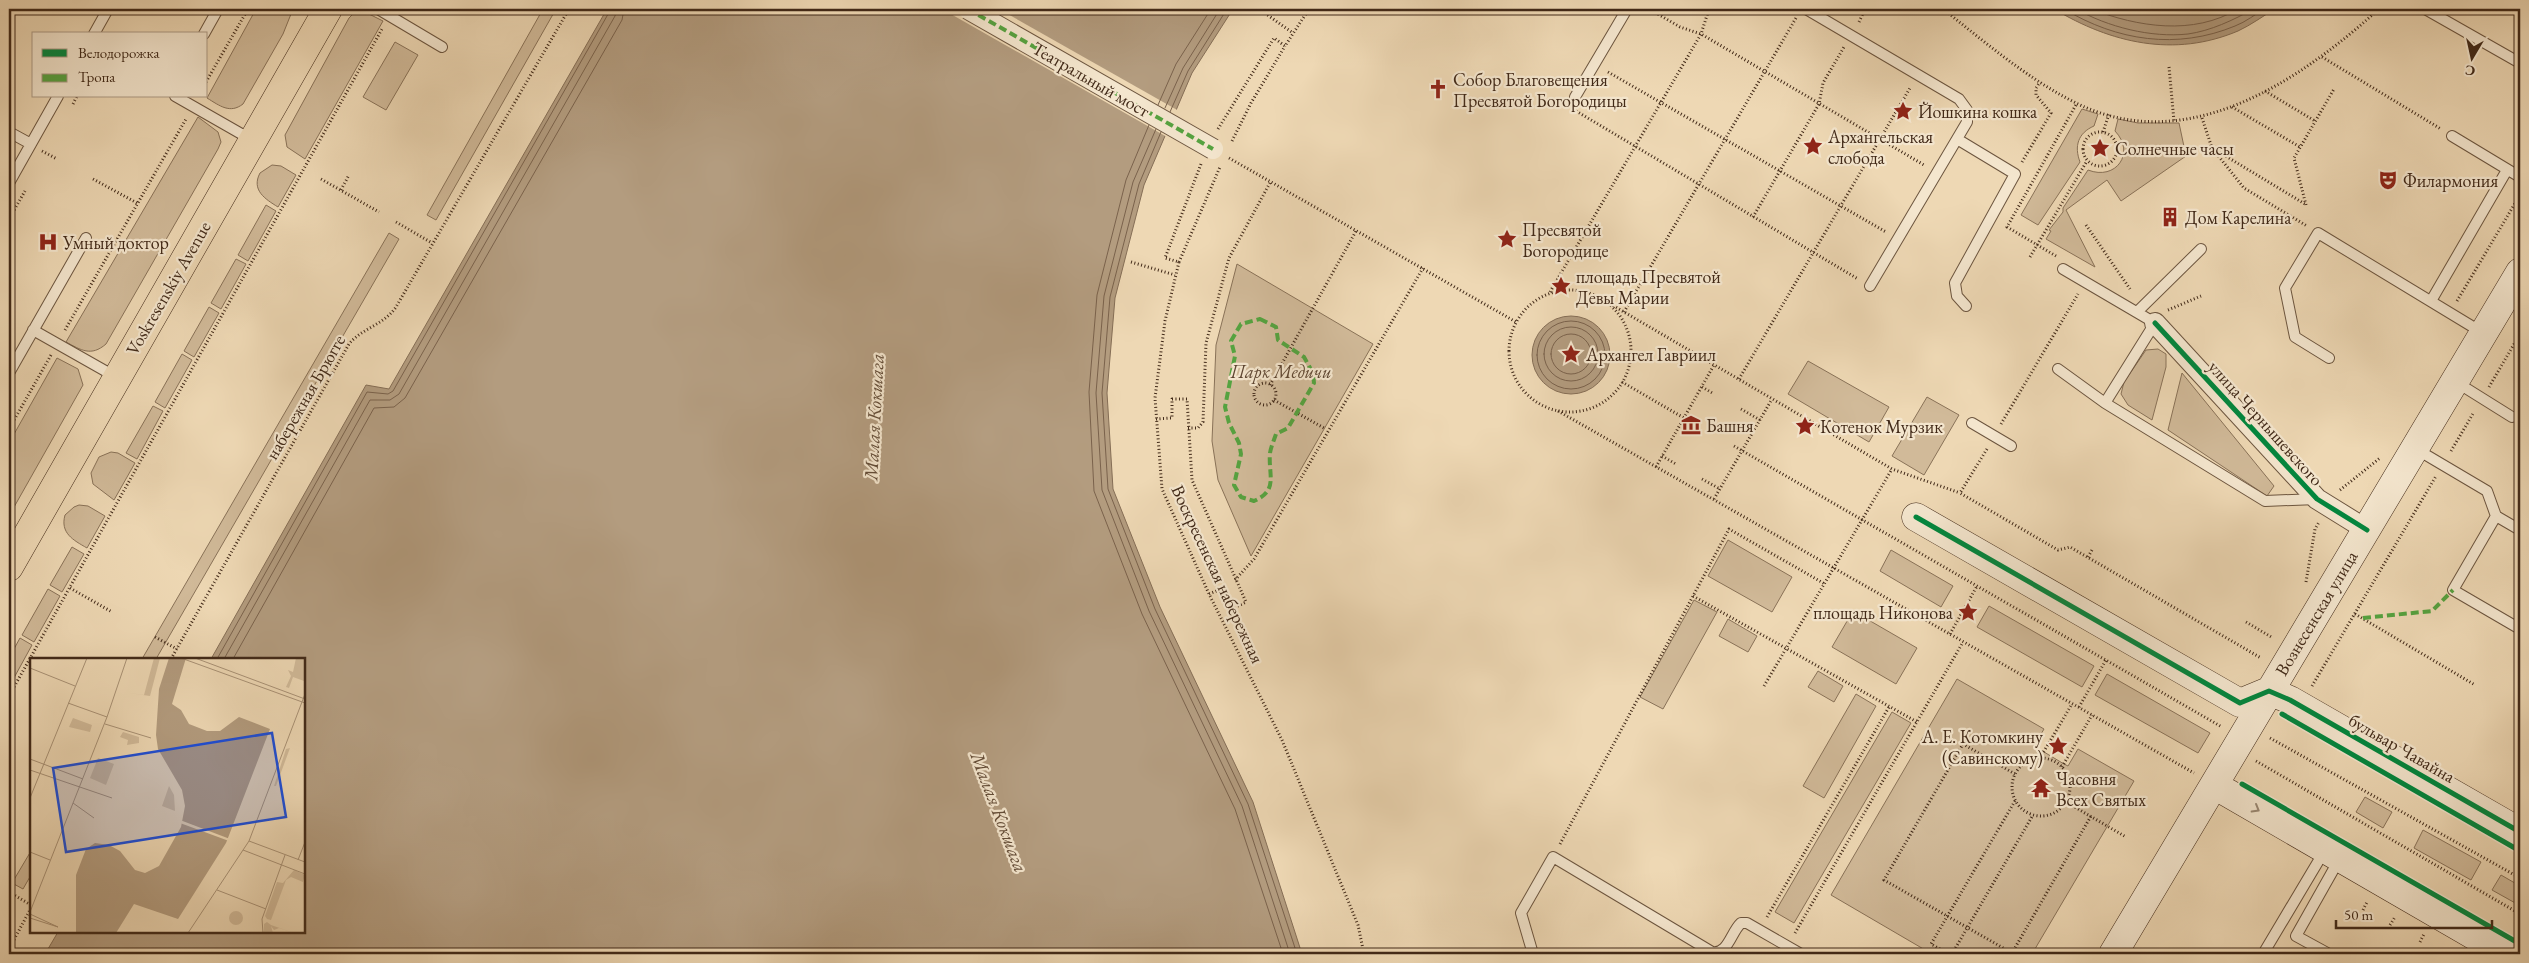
<svg xmlns="http://www.w3.org/2000/svg" width="2529" height="963" font-family="'EB Garamond',serif">
  <rect width="100%" height="100%" fill="#eed8b4"/>
  <filter id="stains"><feTurbulence type="fractalNoise" baseFrequency=".004" numOctaves="4"/><feColorMatrix values="0 0 0 0 .2 0 0 0 0 .09 0 0 0 0 .02 0 0 0 .5 -.17"/></filter>
  <radialGradient id="worn" r=".72"><stop offset=".6" stop-color="#630" stop-opacity="0"/><stop offset="1" stop-color="#630" stop-opacity=".3"/></radialGradient>
  <path fill="#d1ba99" stroke="#897258" d="M 256,9 L 293,9 L 283,34 L 243,104 C 230,114 220,106 207,98 Z
    M 543,9 L 556,9 L 436,220 L 427,215 Z
    M 361,10 L 383,21 L 305,159 L 287,147 L 285,135 L 349,18 L 355,12 Z
    M 395,42 L 418,55 L 386,110 L 363,97 Z
    M 2082,109 L 2098,114 L 2094,126 C 2078,133 2074,146 2080,162 L 2038,225 L 2021,215 Z
    M 198,117 L 218,132 L 221,142 L 218,149 L 106,344 C 91,357 81,350 66,342 Z
    M 2118,119 L 2138,123 L 2179,123 L 2186,156 L 2121,201 L 2107,180 L 2066,210 L 2095,267 L 2046,239 L 2051,231 L 2049,230 L 2063,212 L 2063,208 L 2088,170 C 2116,181 2136,153 2115,131 Z
    M 272,165 L 281,166 L 296,175 L 278,207 C 265,199 251,190 260,173 Z
    M 266,205 L 276,211 L 248,261 L 238,255 Z
    M 389,233 L 399,239 L 156,659 L 142,659 Z
    M 236,259 L 246,264 L 221,309 L 211,303 Z
    M 1237,264 L 1373,344 L 1251,556 L 1218,480 L 1212,441 L 1216,345 Z
    M 209,307 L 219,313 L 194,357 L 184,351 Z
    M 2158,349 L 2166,354 L 2166,367 L 2152,420 L 2128,405 L 2121,394 L 2124,382 L 2146,350 Z
    M 182,354 L 192,360 L 165,408 L 155,402 Z
    M 57,358 L 78,369 L 83,385 L 9,516 L 9,443 Z
    M 1808,361 L 1889,407 L 1869,442 L 1788,394 Z
    M 2182,373 L 2274,486 L 2267,496 L 2168,430 Z
    M 1927,397 L 1959,415 L 1924,475 L 1892,456 Z
    M 153,406 L 163,411 L 137,459 L 126,453 Z
    M 111,452 L 118,453 L 135,463 L 114,500 L 93,484 L 91,473 L 99,457 Z
    M 79,505 L 88,506 L 105,516 L 87,548 C 73,540 60,533 65,515 L 74,507 Z
    M 1728,540 L 1792,577 L 1772,612 L 1708,576 Z
    M 72,547 L 84,554 L 62,592 L 50,585 Z
    M 1891,550 L 1953,586 L 1941,607 L 1880,571 Z
    M 48,589 L 60,596 L 34,642 L 22,635 Z
    M 1694,600 L 1717,612 L 1663,709 L 1640,697 Z
    M 1989,606 L 2094,666 L 2082,687 L 1977,627 Z
    M 1853,611 L 1917,648 L 1896,684 L 1832,647 Z
    M 1728,619 L 1757,636 L 1748,652 L 1719,636 Z
    M 20,638 L 32,645 L 9,687 L 9,658 Z
    M 1818,671 L 1843,686 L 1834,702 L 1808,687 Z
    M 2107,674 L 2210,733 L 2198,753 L 2095,695 Z
    M 1957,679 L 2044,729 L 2034,746 L 2064,764 L 2068,766 L 2078,749 L 2134,781 L 2032,954 L 1932,954 L 1831,895 Z
    M 1856,694 L 1876,706 L 1824,798 L 1803,786 Z
    M 1892,712 L 1911,723 L 1794,923 L 1775,912 Z
    M 2365,797 L 2392,812 L 2383,828 L 2356,812 Z
    M 2423,830 L 2481,862 L 2471,880 L 2414,848 Z
    M 31,851 L 31,875 L 23,889 L 12,883 Z
    M 2501,875 L 2520,886 L 2520,899 L 2517,904 L 2492,890 Z"/>
  <path fill="#b39c7f" stroke="#856e56" d="M 607,9 L 1233,9 L 1192,73 L 1144,185 L 1115,298 L 1107,393 L 1113,489 L 1160,607 L 1253,802 L 1302,954 L 45,954 L 58,932 L 304,932 L 304,659 L 211,659 L 366,385 L 389,389 Z
    M 2054,9 L 2275,9 C 2263,16 2251,25 2238,31 C 2174,58 2111,43 2054,9 Z
    M1532 355a39 39 0 1 1 78 0a39 39 0 1 1-78 0Z"/>
  <path fill="#eed8b4" d="M 942,9 L 999,9 L 1179,111 L 1167,137 Z"/>
  <g fill="none" stroke-linecap="round" stroke-linejoin="round">
    <path stroke="#7a624c" stroke-width="1" d="M 2064,9 C 2117,41 2177,50 2235,26 C 2246,22 2255,14 2265,9
      M 2076,9 C 2108,27 2151,38 2188,34 C 2210,31 2234,20 2253,9
      M 2091,9 C 2138,27 2193,36 2238,9
      M 1158,105 L 1176,64 L 1211,9
      M 1165,108 L 1183,68 L 1220,9
      M 1170,112 L 1188,71 L 1227,9
      M 1149,125 L 1126,180 L 1097,295 L 1089,392 L 1094,491 L 1142,614 L 1235,809 L 1283,954
      M 1156,129 L 1133,182 L 1104,296 L 1096,393 L 1102,490 L 1149,611 L 1242,806 L 1290,954
      M 1161,132 L 1139,184 L 1110,297 L 1102,393 L 1108,489 L 1155,609 L 1248,804 L 1297,954
      M1537 355a34 34 0 1 1 68 0a34 34 0 1 1-68 0Z
      M1544 354a27 27 0 1 1 54 0a27 27 0 1 1-54 0Z
      M1551 354a20 20 0 1 1 40 0a20 20 0 1 1-40 0Z
      M 217,659 L 367,392 L 388,394 L 393,391 L 611,9
      M 224,659 L 370,400 L 390,400 L 399,394 L 615,16 L 617,9
      M 233,659 L 374,408 L 394,407 L 405,398 L 622,20 L 624,9"/>
    <defs>
      <path id="lane" d="M 378,9 L 442,47
        M 1806,9 L 1959,99 L 1967,110 L 1967,122 L 1870,286
        M 2425,9 L 2520,63
        M 94,34 L 108,9
        M 204,34 L 218,9
        M 175,96 L 252,140
        M 1575,97 L 1627,9
        M 9,132 L 31,144
        M 2452,136 L 2520,177
        M 1957,139 L 2015,174 L 1955,283 L 1957,296 L 1966,306
        M 9,183 L 58,96
        M 2063,269 L 2155,323 L 2105,403
        M 2431,301 L 2507,170
        M 2137,312 L 2201,249
        M 33,330 L 116,377
        M 2329,358 L 2295,337 L 2285,288 L 2318,233 L 2483,333
        M 2058,369 L 2105,403 L 2265,501 L 2317,499
        M 9,373 L 86,238
        M 2456,382 L 2512,417
        M 1972,423 L 2011,446
        M 2416,449 L 2487,491 L 2496,516 L 2453,590 L 2520,629
        M 2496,516 L 2520,530
        M 1533,954 L 1521,913 L 1553,857 L 1712,952 C 1728,955 1731,932 1741,923 L 1747,923 L 1801,954
        M 2263,954 L 2325,850
        M 2329,954 L 2296,936 L 2340,858"/>
      <path id="street" d="M 2155,323 L 2317,499 L 2367,530"/>
      <path id="secondary" d="M 1916,517 L 2240,703 L 2269,691
        M 2269,691 L 2290,700 L 2520,832
        M 2214,785 L 2506,954
        M 2113,954 L 2520,272"/>
      <path id="primary" d="M 9,567 L 328,9"/>
    </defs>
    <use href="#lane" stroke="#6c553f" stroke-width="12"/>
    <use href="#street" stroke="#6c553f" stroke-width="22"/>
    <use href="#secondary" stroke="#412918" stroke-width="29"/>
    <use href="#primary" stroke="#412918" stroke-width="29"/>
    <path stroke="#412918" stroke-width="3" stroke-dasharray="1 2.5" stroke-linecap="butt" d="M 1259,9 L 1293,33
      M 1649,9 L 1680,27 L 1701,34 L 1924,165
      M 1943,9 C 1986,43 2028,79 2076,103 C 2187,158 2299,81 2379,9
      M 1859,22 L 1865,9
      M 2322,57 L 2441,129
      M 2169,67 L 2174,121
      M 1608,72 L 1886,232
      M 206,82 L 248,9
      M 2265,91 L 2315,121
      M 73,104 L 77,96
      M 2232,107 L 2300,147
      M 1576,111 L 1858,279
      M 2202,118 L 2212,148 L 2244,188 L 2307,226
      M 1218,129 L 1274,38 L 1285,46 L 1309,9
      M2083 149a17 17 0 1 1 34 0a17 17 0 1 1-34 0Z
      M 2103,132 L 2109,114
      M 1232,141 L 1251,103 L 1285,46
      M 2214,149 L 2305,204
      M 42,151 L 57,159
      M 1229,158 L 1516,322
      M 2022,162 L 2051,113 L 2036,95 L 2036,88 L 2040,82
      M 1201,164 L 1165,258 L 1179,262 L 1165,321 L 1155,398 L 1162,489 L 1209,594 L 1282,740 L 1358,925 L 1364,954
      M 93,179 L 137,203
      M 321,179 L 379,212
      M 341,190 L 349,175
      M 2306,205 L 2294,158 L 2334,89
      M 1753,217 L 1819,104 L 1823,83 L 1844,47
      M 9,219 L 25,191
      M 396,222 L 432,243
      M 2086,225 L 2130,289
      M 2056,256 L 2007,227 L 2077,103
      M 2030,257 L 2087,161
      M 1131,262 L 1175,275
      M 1179,262 L 1220,167
      M1509 351a61 61 0 1 1 122 0a61 61 0 1 1-122 0Z
      M 1550,292 L 1701,34 L 1709,9
      M 2457,301 L 2520,195
      M 1607,302 L 1892,469 L 1960,493
      M 2168,310 L 2201,296
      M 1624,312 L 1796,18
      M 65,330 L 186,119
      M 1739,379 L 1910,88
      M 1622,382 L 1684,418
      M1254 394a11 11 0 1 1 22 0a11 11 0 1 1-22 0Z
      M 1270,385 L 1356,231
      M 1702,387 L 1714,394
      M 2489,387 L 2520,334
      M 1274,400 L 1324,428
      M 1741,409 L 1760,420
      M 1558,411 L 2194,773
      M 1156,419 L 1172,418 L 1172,399 L 1187,399 L 1192,480 L 1246,602 L 1232,609 L 1221,589 L 1209,594
      M 2001,424 L 2078,294
      M 1188,428 L 1198,428 L 1203,422 L 1206,343 L 1229,258 L 1271,181
      M 9,429 L 51,355
      M 1734,446 L 2222,727
      M 1987,449 L 1960,493 L 2058,550 L 2070,547 L 2261,658
      M 2451,451 L 2474,412
      M 1662,456 L 1676,464
      M 1656,467 L 1714,365
      M 1702,479 L 1720,489
      M 2340,490 L 2380,458
      M 1714,499 L 1772,399
      M 2088,557 L 2092,550
      M 1235,580 L 1254,559 L 1423,268
      M 2306,582 L 2315,529 L 2319,522
      M 70,588 L 112,612
      M 1693,596 L 1917,722
      M 2355,614 L 2475,685
      M 2246,622 L 2273,638
      M 1950,634 L 1977,586
      M 155,637 L 177,649
      M 171,659 L 349,344 C 362,328 384,325 396,307 L 569,9
      M 1764,686 L 1892,469
      M 2312,686 L 2436,476
      M 9,696 L 382,29
      M 2079,707 L 2106,660
      M 2270,738 L 2520,878
      M 2040,758 L 2072,704
      M2012 787a29 29 0 1 1 58 0a29 29 0 1 1-58 0Z
      M 2256,761 L 2520,914
      M 2062,767 L 2092,715
      M 2015,774 L 1963,744 L 1884,880 L 2012,953 L 2091,816
      M 2066,802 L 2126,837
      M 1560,844 L 1729,529 L 1825,584
      M 9,892 L 31,905
      M 2363,910 L 2367,902
      M 1767,917 L 1889,707
      M 2390,925 L 2395,917
      M 1795,933 L 1963,642
      M 2420,942 L 2424,934
      M 9,949 L 31,908
      M 1949,954 L 1931,944 L 2015,801
      M 1952,954 L 2033,815"/>
    <use href="#lane" stroke="#f4e6ce" stroke-width="10"/>
    <use href="#street" stroke="#f4e6ce" stroke-width="20"/>
    <use href="#secondary" stroke="#f4e6ce" stroke-width="28"/>
    <use href="#primary" stroke="#eed8b4" stroke-width="28"/>
    <defs>
      <path id="street-bridge" d="M 968,9 L 1213,149"/>
    </defs>
    <use href="#street-bridge" stroke="#6c553f" stroke-width="22" stroke-linecap="butt"/>
    <use href="#street-bridge" stroke="#f4e6ce" stroke-width="20"/>
    <path stroke="#55a340" stroke-width="4" stroke-dasharray="8 4" stroke-linecap="butt" d="M 968,9 L 1213,149
      M 1260,319 L 1276,327 L 1278,340 L 1304,357 L 1313,373 L 1314,383 L 1288,428 L 1276,434 C 1274,440 1271,447 1270,453 C 1268,475 1279,490 1254,501 L 1241,497 L 1234,485 L 1241,454 L 1239,443 L 1229,423 L 1225,407 L 1235,356 L 1231,341 L 1241,324 Z
      M 2363,618 L 2432,611 L 2453,590"/>
    <defs>
      <path id="cycleway" d="M 2155,323 L 2317,499 L 2367,530
        M 1916,517 L 2240,703 L 2269,691 L 2290,700 L 2520,832
        M 2282,714 L 2520,851
        M 2242,784 L 2520,944"/>
    </defs>
    <use href="#cycleway" stroke="#f4e6ce" stroke-width="8"/>
    <use href="#cycleway" stroke="#00873e" stroke-width="5"/>
  </g>
  <defs><path id="oneway-chevron" d="M-2-3.5L2.5 0L-2 3.5" fill="none" stroke-width="1.6" stroke-linecap="round" stroke-linejoin="round" transform="scale(1.25)"/></defs>
  <use stroke="#9a8873" href="#oneway-chevron" transform="translate(2256 809) rotate(30)"/>
  <defs>
    <symbol id="church-bare" viewBox="-9 -9 18 18"><path d="M-1.2-6h2.4v3.5h3.3v2.4h-3.3V6h-2.4V-.1h-3.3v-2.4h3.3Z" fill="#8f2418" stroke="#f4e6ce" stroke-width="2.5" paint-order="stroke"/></symbol>
    <symbol id="sight-bare" viewBox="-9 -9 18 18"><path d="M0-6L1.8-2.2L6-1.7L2.9 1.2L3.7 5.4L0 3.3L-3.7 5.4L-2.9 1.2L-6-1.7L-1.8-2.2Z" fill="#8f2418" stroke="#f4e6ce" stroke-width="2.5" paint-order="stroke"/></symbol>
    <symbol id="theatre-bare" viewBox="-9 -9 18 18"><path d="M-5-5.5Q0-4 5-5.5V0Q5 5 0 6Q-5 5-5 0ZM-3.3-2.5H-1v1.5H-3.3ZM1-2.5H3.3v1.5H1ZM-2.8 1Q0 5.5 2.8 1Z" fill="#8f2418" stroke="#f4e6ce" stroke-width="2.5" paint-order="stroke"/></symbol>
    <symbol id="building-bare" viewBox="-9 -9 18 18"><path d="M-4-6H4V6H1V3H-1V6H-4ZM-2.5-4.3h1.7v1.8h-1.7ZM.8-4.3h1.7v1.8H.8ZM-2.5-1h1.7V.8h-1.7ZM.8-1h1.7V.8H.8Z" fill="#8f2418" stroke="#f4e6ce" stroke-width="2.5" paint-order="stroke"/></symbol>
    <symbol id="hospital-bare" viewBox="-9 -9 18 18"><path d="M-5-5h3v3.5h4V-5h3V5h-3V1.5h-4V5h-3Z" fill="#8f2418" stroke="#f4e6ce" stroke-width="2.5" paint-order="stroke"/></symbol>
    <symbol id="museum-bare" viewBox="-9 -9 18 18"><path d="M0-6L6-3V-2H-6V-3ZM-5-1h2V3h-2ZM-1-1h2V3h-2ZM3-1h2V3H3ZM-6 4H6V6H-6Z" fill="#8f2418" stroke="#f4e6ce" stroke-width="2.5" paint-order="stroke"/></symbol>
    <symbol id="temple-bare" viewBox="-9 -9 18 18"><path d="M0-6L5-2H3V0L6.5 2.5H4V6H1.5V3h-3V6H-4V2.5H-6.5L-3 0V-2H-5Z" fill="#8f2418" stroke="#f4e6ce" stroke-width="2.5" paint-order="stroke"/></symbol>
  </defs>
  <g fill-rule="evenodd">
    <use href="#church-bare" x="1424" y="75" width="28" height="28"/>
    <use href="#sight-bare" x="1889" y="97" width="28" height="28"/>
    <use href="#sight-bare" x="1799" y="132" width="28" height="28"/>
    <use href="#sight-bare" x="2086" y="134" width="28" height="28"/>
    <use href="#theatre-bare" x="2374" y="166" width="28" height="28"/>
    <use href="#building-bare" x="2156" y="203" width="28" height="28"/>
    <use href="#sight-bare" x="1493" y="225" width="28" height="28"/>
    <use href="#hospital-bare" x="34" y="228" width="28" height="28"/>
    <use href="#sight-bare" x="1547" y="272" width="28" height="28"/>
    <use href="#sight-bare" x="1557" y="340" width="28" height="28"/>
    <use href="#museum-bare" x="1677" y="411" width="28" height="28"/>
    <use href="#sight-bare" x="1791" y="412" width="28" height="28"/>
    <use href="#sight-bare" x="1954" y="598" width="28" height="28"/>
    <use href="#sight-bare" x="2044" y="732" width="28" height="28"/>
    <use href="#temple-bare" x="2027" y="774" width="28" height="28"/>
  </g>
  <g text-anchor="middle" dominant-baseline="central" stroke-width="4.5" stroke-linejoin="round" paint-order="stroke">
    <g font-size="18" fill="#412918" stroke="#f4e6ce">
      <text transform="translate(1091 79) rotate(30)">Театральный мост</text>
      <text transform="translate(168 288) rotate(-60)">Voskresenskiy Avenue</text>
      <text transform="translate(305 397) rotate(-60)">набережная Брюгге</text>
      <text transform="translate(2266 423) rotate(48)">улица Чернышевского</text>
      <text transform="translate(1218 574) rotate(65)">Воскресенская набережная</text>
      <text transform="translate(2316 613) rotate(-59)">Вознесенская улица</text>
      <text transform="translate(2402 748) rotate(30)">бульвар Чавайна</text>
    </g>
    <g font-size="18" fill="#412918" stroke="#f4e6ce" text-anchor="start">
      <text x="1453" y="79">Собор Благовещения<tspan x="1453" dy="21">Пресвятой Богородицы</tspan></text>
      <text x="1918" y="111">Йошкина кошка</text>
      <text x="1828" y="136">Архангельская<tspan x="1828" dy="21">слобода</tspan></text>
      <text x="2115" y="148">Солнечные часы</text>
      <text x="2403" y="180">Филармония</text>
      <text x="2185" y="217">Дом Карелина</text>
      <text x="1522" y="229">Пресвятой<tspan x="1522" dy="21">Богородице</tspan></text>
      <text x="63" y="242">Умный доктор</text>
      <text x="1576" y="276">площадь Пресвятой<tspan x="1576" dy="21">Девы Марии</tspan></text>
      <text x="1586" y="354">Архангел Гавриил</text>
      <text x="1706" y="425">Башня</text>
      <text x="1820" y="426">Котенок Мурзик</text>
      <text x="1953" y="612" text-anchor="end">площадь Никонова</text>
      <text x="2043" y="736" text-anchor="end">А. Е. Котомкину<tspan x="2043" dy="21">(Савинскому)</tspan></text>
      <text x="2056" y="778">Часовня<tspan x="2056" dy="21">Всех Святых</tspan></text>
    </g>
    <g font-size="18" font-style="italic" fill="#5e4632" stroke="#f4e6ce">
      <text x="1281" y="371">Парк Медичи</text>
    </g>
    <g font-size="19" font-style="italic" fill="#634c37" stroke="#f4e6ce">
      <text transform="translate(874 417) rotate(-87)">Малая Кокшага</text>
      <text transform="translate(999 812) rotate(69)">Малая Кокшага</text>
    </g>
  </g>
  <g transform="translate(30 658)">
    <rect width="275" height="275" fill="#eed8b4"/>
    <path d="M 124,0 L 130,0 L 120,38 L 99,35 L 114,37 ZM 266,0 L 275,0 L 275,19 L 274,23 L 263,19 L 259,30 L 256,29 L 261,18 L 258,12 L 263,14 ZM 43,60 L 62,67 L 60,74 L 39,69 ZM 93,74 L 109,79 L 109,85 L 97,87 L 98,82 L 90,79 ZM 260,90 L 246,128 L 244,128 L 256,91 ZM 68,100 L 84,106 L 76,127 L 60,120 ZM 139,128 L 144,137 L 145,153 L 132,148 ZM 264,212 L 275,217 L 273,224 L 261,219 L 256,222 L 241,262 L 237,261 L 235,258 L 247,224 L 253,225 ZM199 260a7 7 0 1 1 14 0a7 7 0 1 1-14 0ZM 237,264 L 241,267 L 264,275 L 249,270 L 244,272 L 241,268 L 243,275 L 234,275 L 234,266 Z" fill="#d1ba99"/>
    <path d="M 139,0 L 156,0 L 142,46 L 151,52 L 159,66 L 177,73 L 190,73 L 209,59 L 240,71 L 196,185 L 148,261 L 104,246 L 86,275 L 46,275 L 46,217 L 56,191 L 65,185 L 79,187 L 90,193 L 105,212 L 115,215 L 129,208 L 151,169 L 155,148 L 152,132 L 128,91 L 126,77 L 129,31 Z" fill="#b39c7f"/>
    <path d="M 150,162 L 200,181 L 199,183 L 150,165 Z" fill="#eed8b4"/>
    <path fill="none" stroke="#a99276" stroke-width="1" d="M 151,0 L 275,45M 165,0 L 275,41M 0,10 L 45,28M 38,45 L 77,59M 75,66 L 121,80M 0,101 L 53,121M 0,112 L 82,140M 0,140 L 57,0M 43,145 L 64,160M 219,183 L 275,204M 213,192 L 275,216M 0,194 L 20,202M 268,202 L 275,184M 187,232 L 236,251M 0,254 L 77,59 L 97,0M 0,256 L 28,269 L 0,260M 158,275 L 219,183 L 275,36M 233,275 L 232,261 L 255,197"/>
    <path fill="#1d4ed8" fill-opacity="0.15" stroke="#1d4ed8" stroke-width="2.5" d="M 242,75 L 256,159 L 36,194 L 23,110 Z"/>
    <rect width="275" height="275" fill="none" stroke="#412918" stroke-width="2.5"/>
  </g>
  <rect width="2529" height="963" fill="none" stroke="#eed8b4" stroke-width="30"/>
  <rect x="10" y="10" width="2509" height="943" fill="none" stroke="#412918" stroke-width="2.5"/>
  <rect x="15" y="15" width="2499" height="933" fill="none" stroke="#412918"/>
  <rect x="32" y="32" width="175" height="65" fill="#f4e6ce" stroke="#ac9a85"/>
  <rect x="42" y="49" width="25" height="8" fill="#00873e" stroke="#ac9a85"/>
  <text x="78" y="58" font-size="15" fill="#412918">Велодорожка</text>
  <rect x="42" y="74" width="25" height="8" fill="#55a340" stroke="#ac9a85"/>
  <text x="78" y="82" font-size="15" fill="#412918">Тропа</text>
  <g transform="translate(2472 58) rotate(189)" stroke="#f4e6ce" stroke-width="4" paint-order="stroke">
  <path d="M0-4L9 19L0 12L-9 19Z" fill="#412918"/>
  <text y="-8" font-size="14" font-weight="bold" text-anchor="middle" fill="#412918">С</text>
  </g>
  <path d="M2336 920v8h156v-8" fill="none" stroke="#412918" stroke-width="2.5"/>
  <text x="2344" y="920" font-size="15" fill="#412918" stroke="#f4e6ce" stroke-width="4" paint-order="stroke">50 m</text>
  <rect width="100%" height="100%" filter="url(#stains)"/>
  <rect width="100%" height="100%" fill="url(#worn)"/>
</svg>
